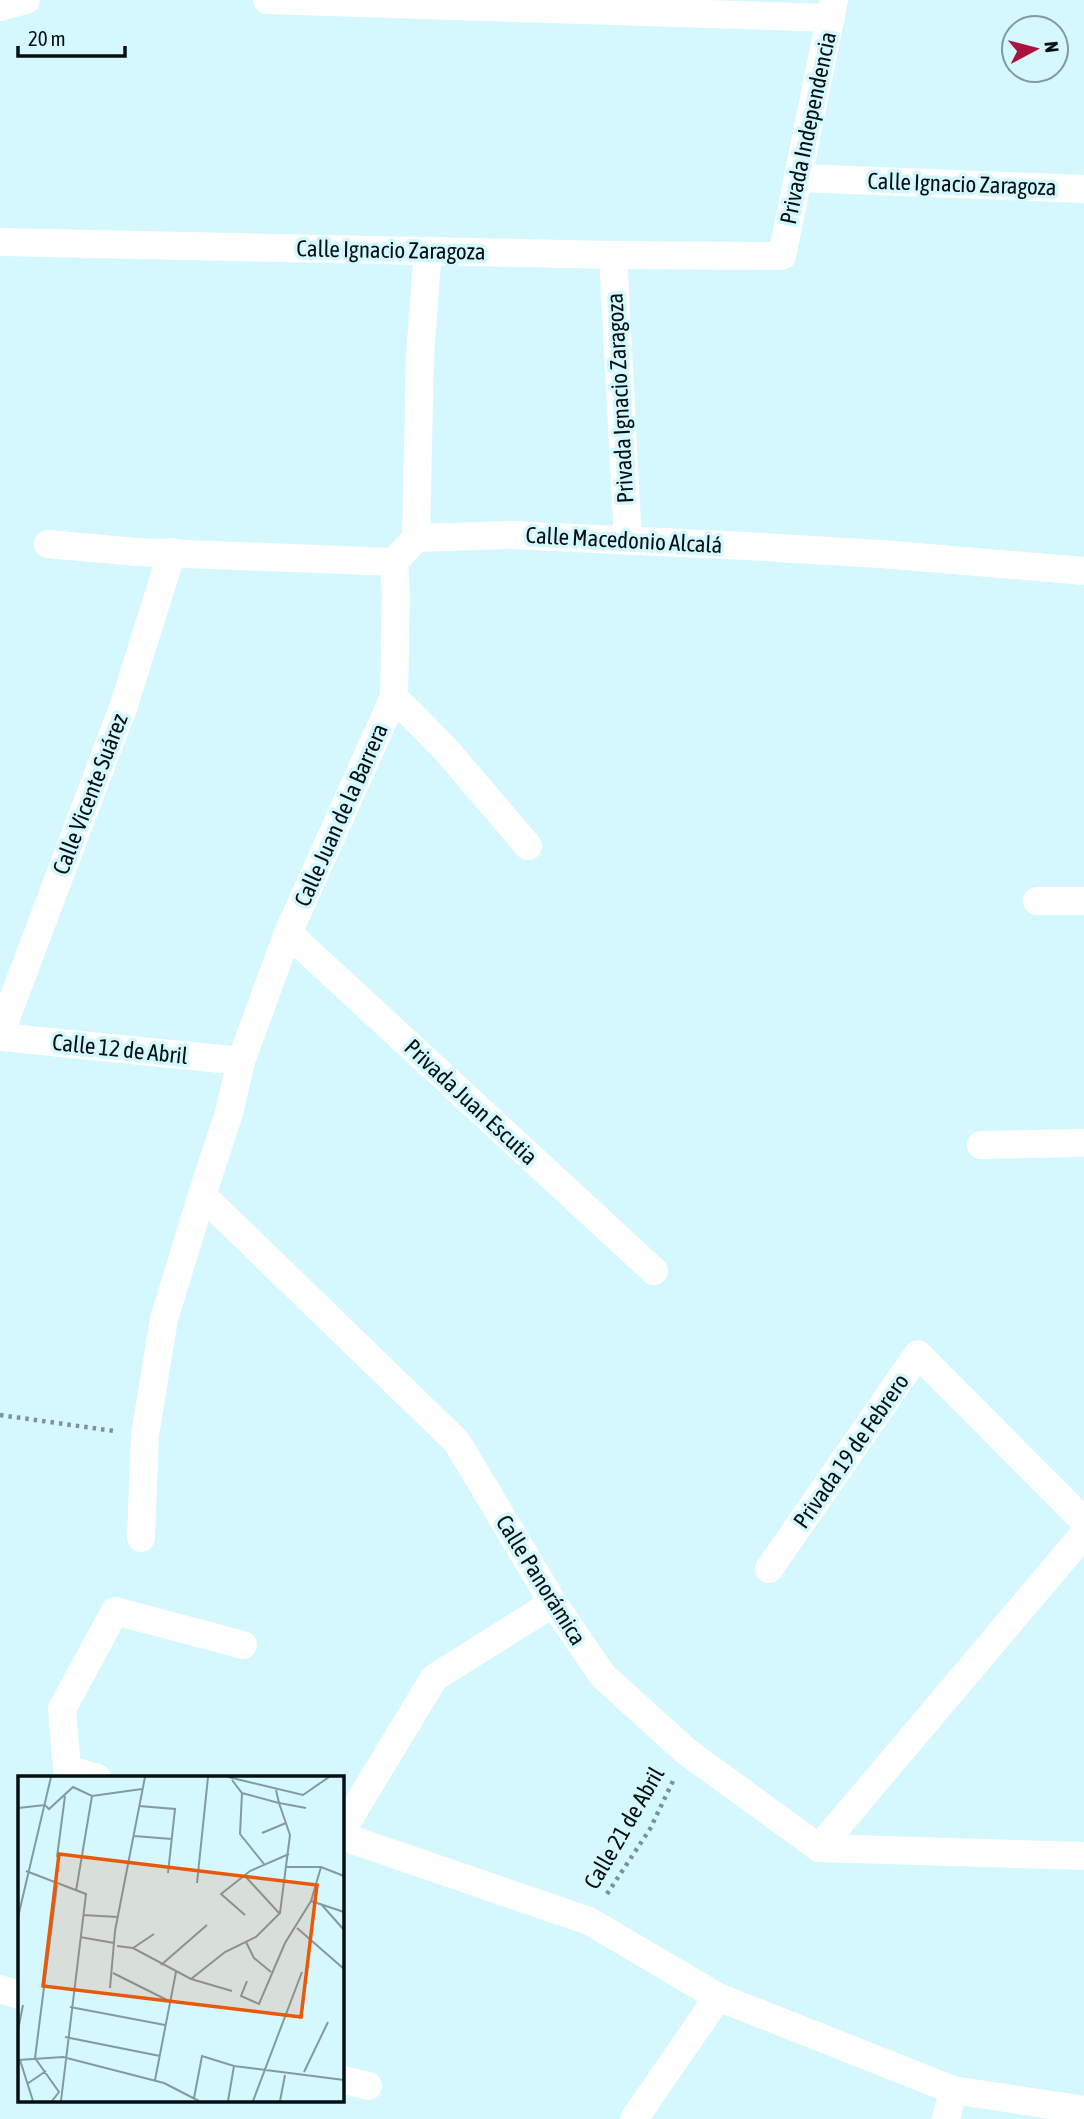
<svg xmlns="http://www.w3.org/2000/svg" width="1084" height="2119" font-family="'Asap Condensed',sans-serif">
  <rect width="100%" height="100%" fill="#d5f7fe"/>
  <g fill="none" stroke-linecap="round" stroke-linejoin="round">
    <path stroke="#7a9399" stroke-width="4.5" stroke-dasharray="3.5 5" stroke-linecap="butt" d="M 0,1415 L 114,1431
      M 607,1894 L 650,1829 L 673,1781"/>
    <path stroke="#fff" stroke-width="28" d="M 267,0 L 831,18
      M 0,7 L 26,0
      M 799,178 L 1084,189
      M 0,242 L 613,255 L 782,256 L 834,0
      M 613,255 L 628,541
      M 416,538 L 420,355 L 428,251
      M 48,544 L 136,552 L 394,562 L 416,538 L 511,535 L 746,546 L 881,554 L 1084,571
      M 394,562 L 396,594 L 394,697 L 288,933 L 241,1061 L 229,1113 L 202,1195 L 457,1442 L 553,1603 L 603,1676 L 687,1752 L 819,1848 L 1084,1856
      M 394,697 L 448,752 L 528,846
      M 1037,901 L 1084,901
      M 288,933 L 654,1271
      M 0,1034 L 124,705 L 172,552
      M 0,1037 L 241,1061
      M 981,1145 L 1084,1143
      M 141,1538 L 145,1435 L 164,1319 L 202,1195
      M 769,1569 L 918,1354 L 1084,1521
      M 97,1778 L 67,1769 L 62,1709 L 115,1611 L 243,1645
      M 341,1832 L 434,1678 L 553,1603
      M 341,1836 L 589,1921 L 718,1997 L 953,2090 L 1084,2110
      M 819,1848 L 1084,1534
      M 0,1989 L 19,1995
      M 341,2079 L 368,2086
      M 634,2119 L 718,1997
      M 946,2119 L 953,2090"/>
  </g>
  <g text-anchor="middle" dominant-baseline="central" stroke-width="7" stroke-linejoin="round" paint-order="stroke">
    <g font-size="23" fill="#021013" stroke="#d5f7fe">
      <text transform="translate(808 128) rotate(-78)">Privada Independencia</text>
      <text transform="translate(962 184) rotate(2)">Calle Ignacio Zaragoza</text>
      <text transform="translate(391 250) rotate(1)">Calle Ignacio Zaragoza</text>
      <text transform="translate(620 398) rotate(-93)">Privada Ignacio Zaragoza</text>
      <text transform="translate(624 540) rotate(3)">Calle Macedonio Alcalá</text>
      <text transform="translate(90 794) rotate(-69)">Calle Vicente Suárez</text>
      <text transform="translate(341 815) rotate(-66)">Calle Juan de la Barrera</text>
      <text transform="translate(120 1049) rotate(6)">Calle 12 de Abril</text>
      <text transform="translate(471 1102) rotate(43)">Privada Juan Escutia</text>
      <text transform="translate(851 1451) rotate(-55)">Privada 19 de Febrero</text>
      <text transform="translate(541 1580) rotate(58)">Calle Panorámica</text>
      <text transform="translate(624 1828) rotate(-60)">Calle 21 de Abril</text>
    </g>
  </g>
  <g transform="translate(18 1776)">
    <rect width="326" height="326" fill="#d5f7fe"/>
    <path fill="none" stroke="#819ba0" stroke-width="2" d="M 210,1 L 285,19 L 311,1M 258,14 L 261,27 L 288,32M 224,17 L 222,58 L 246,88M 121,30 L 157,33 L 150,97M 0,32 L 27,29 L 31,33 L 55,11 L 74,20 L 124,13M 244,57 L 268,47M 116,60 L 154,63M 39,81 L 47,20M 269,91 L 303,91 L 326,100M 8,95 L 68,118 L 43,325M 227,100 L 261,137M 179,107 L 190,1M 58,115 L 74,20M 293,125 L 326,136M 303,128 L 326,154M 65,139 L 100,141M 227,139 L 203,118 L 232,95 L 271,78M 0,141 L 33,1M 279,152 L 326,193M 62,161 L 96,167M 228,166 L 236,182 L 253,196M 99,170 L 115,172 L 173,203 L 207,176 L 238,161 L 262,137 L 272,59 L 261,27 L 224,17 L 214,4M 115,172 L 136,158M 143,189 L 189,149M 95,197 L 151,225M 173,203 L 214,215M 229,205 L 223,220 L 241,228 L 267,167 L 293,125 L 303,91M 92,212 L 97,155 L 127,1M 52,231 L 147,249M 0,254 L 5,229M 47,261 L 142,280M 0,284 L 45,281 L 146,307 L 181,325M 2,284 L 15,325M 286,296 L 310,246M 137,304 L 158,196M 9,308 L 28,295M 176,322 L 184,280 L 216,290 L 326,304M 34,325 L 41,316 L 17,282 L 39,109M 210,325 L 216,290M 235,325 L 284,196M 262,325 L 267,299"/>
    <path fill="#e8590c" fill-opacity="0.15" stroke="#e8590c" stroke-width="3.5" d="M 41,78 L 299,109 L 283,241 L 25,210 Z"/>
    <rect width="326" height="326" fill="none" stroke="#021013" stroke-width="3.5"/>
  </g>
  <g transform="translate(1035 49) rotate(83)"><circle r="33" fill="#d5f7fe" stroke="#819ba0" stroke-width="2"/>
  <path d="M0-5L12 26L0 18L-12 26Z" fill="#aa133b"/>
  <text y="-10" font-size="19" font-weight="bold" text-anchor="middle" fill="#021013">N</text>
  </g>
  <path d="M18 46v10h107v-10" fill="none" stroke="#021013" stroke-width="3.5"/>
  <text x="28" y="46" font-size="21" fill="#021013" stroke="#d5f7fe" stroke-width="5" paint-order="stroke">20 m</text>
</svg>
